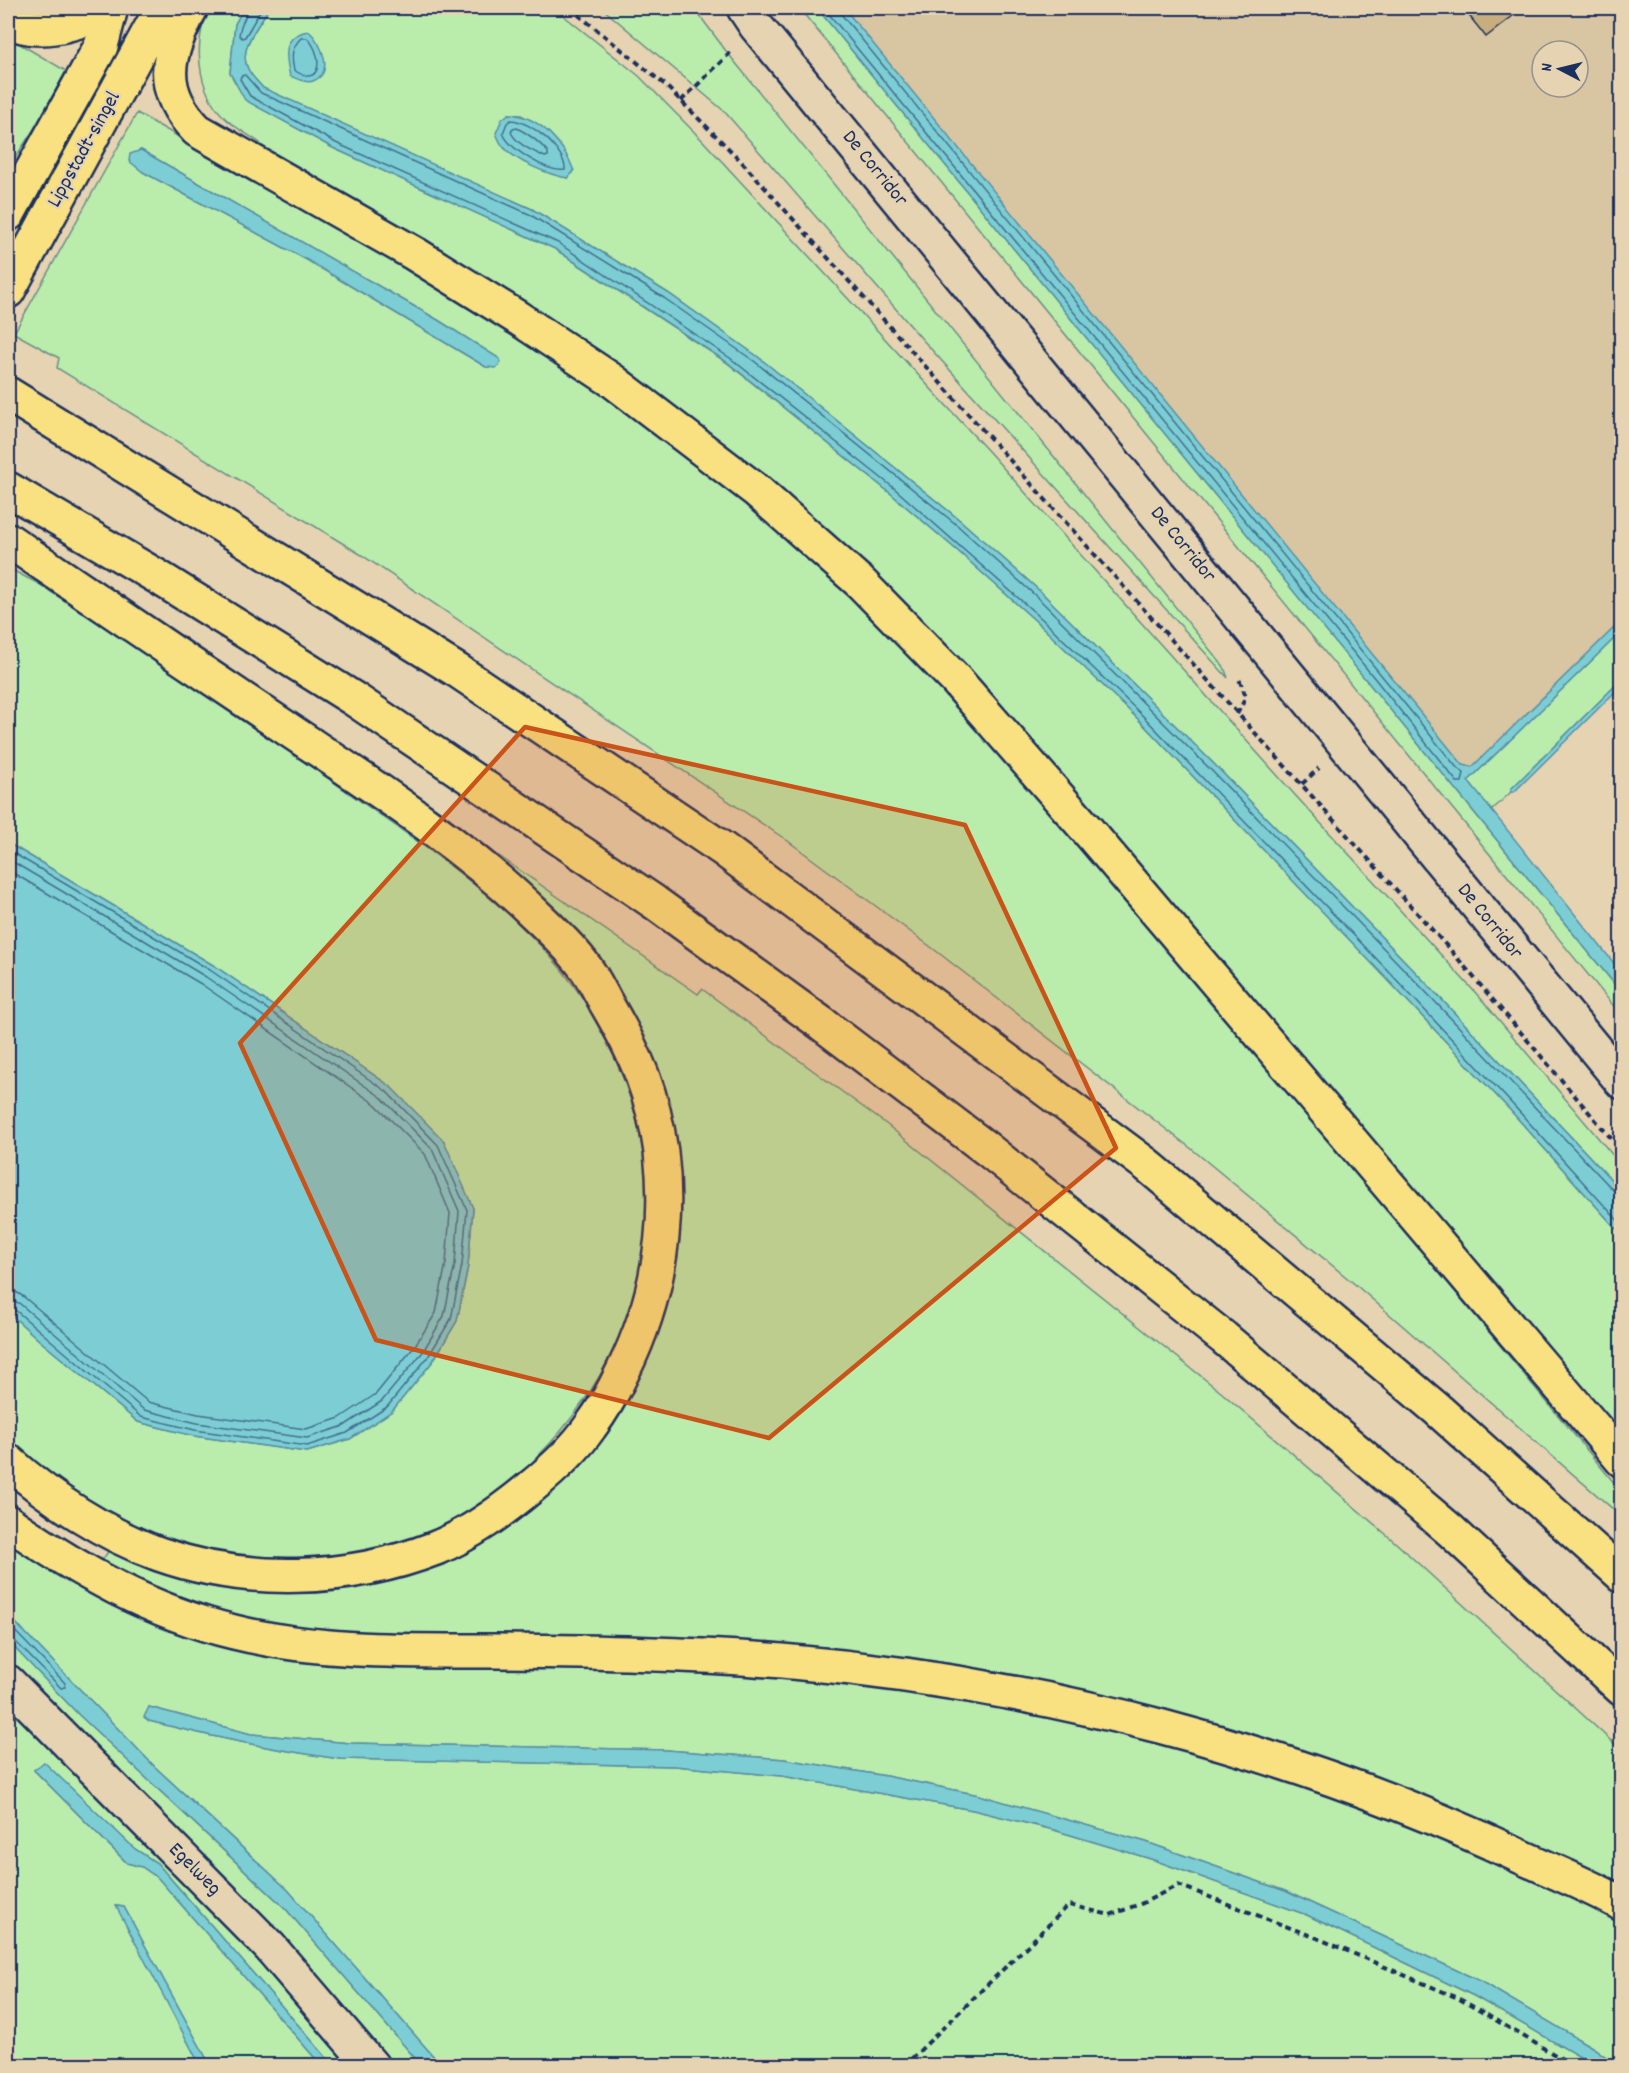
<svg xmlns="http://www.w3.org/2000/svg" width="1629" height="2073" font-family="Dekko,sans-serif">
  <rect width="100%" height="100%" fill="#e5d3b1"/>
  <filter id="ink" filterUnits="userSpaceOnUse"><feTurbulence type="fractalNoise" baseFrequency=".0167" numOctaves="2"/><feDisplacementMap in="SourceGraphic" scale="12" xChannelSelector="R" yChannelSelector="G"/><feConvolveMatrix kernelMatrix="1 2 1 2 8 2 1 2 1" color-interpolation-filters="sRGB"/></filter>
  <g filter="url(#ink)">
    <path fill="#d8c5a1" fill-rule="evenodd" d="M 828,8 L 1621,8 L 1621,625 L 1459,783 ZM 1542,51 L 1578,51 L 1578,87 L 1542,87 Z"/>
    <path fill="#baecac" stroke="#6a8e85" stroke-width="1.5" fill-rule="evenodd" d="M 209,8 L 244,8 L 235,24 L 230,73 L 246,100 L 333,148 L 555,249 L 726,362 L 890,493 L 959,552 L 1038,623 L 1138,719 L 1387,979 L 1510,1110 L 1621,1234 L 1621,1439 L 774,484 L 663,397 L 553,320 L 260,148 L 260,143 C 249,135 235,128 225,118 C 196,90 193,42 209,8 Z
      M 269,8 L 554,8 L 639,76 L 704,142 L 989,452 L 1294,794 L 1483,1001 L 1621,1165 L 1621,1190 L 1429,986 L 1213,763 L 1041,592 L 961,521 L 757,356 L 668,293 L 532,209 L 263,88 C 258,82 251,76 248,69 C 237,49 260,24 269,8 ZM 509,114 L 521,115 L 536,123 L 568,178 C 544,174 524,162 504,148 Z
      M 602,8 L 694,8 L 726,51 L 1224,667 L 1228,678 L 922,339 L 724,111 Z
      M 799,8 L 817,8 L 1621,992 L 1621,1015 Z
      M 8,37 L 66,71 L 36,126 L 15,158 L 8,155 L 13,132 L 8,105 Z
      M 137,113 L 429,280 L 625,406 L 725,483 L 895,629 L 1294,1091 L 1453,1289 L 1621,1491 L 1621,1516 L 1357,1286 L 1193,1150 L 931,947 L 788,841 L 360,554 L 57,368 L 59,358 L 14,333 ZM 141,150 L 438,320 L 499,359 L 486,367 L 307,260 L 143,172 Z
      M 8,568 L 39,584 C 139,649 238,716 336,784 C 421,844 534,917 588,1007 C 625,1067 649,1140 647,1211 C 644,1305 603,1391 537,1457 C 529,1466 521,1475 512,1483 C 499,1494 482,1502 467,1512 C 457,1518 447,1526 436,1531 C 383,1556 321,1564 262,1561 C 250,1561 239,1558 227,1555 C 204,1551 180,1546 158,1538 C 109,1520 47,1476 8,1443 L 8,1312 L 39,1340 L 138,1422 L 194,1436 L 307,1452 L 350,1439 L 392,1411 L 433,1361 L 457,1321 L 468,1266 L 473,1208 L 390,1086 L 213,965 L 8,843 Z
      M 1621,632 L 1621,680 L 1511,789 L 1511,792 L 1491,811 L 1468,781 Z
      M 499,856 L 698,994 L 702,989 L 886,1124 L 1222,1393 L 1396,1543 L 1621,1750 L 1621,1889 L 1189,1720 L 444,1638 L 335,1632 L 278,1624 L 225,1613 L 137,1580 L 100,1563 L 110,1549 L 178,1576 L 248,1590 L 313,1591 L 378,1582 L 411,1574 L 468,1552 L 533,1505 L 639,1376 L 657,1332 L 672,1275 L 680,1211 L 676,1147 L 654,1071 L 500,862 Z
      M 8,1539 L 29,1554 L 384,1666 L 653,1670 L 809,1678 L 1006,1706 L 1188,1749 L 1371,1809 L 1434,1834 L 1601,1909 L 1621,1921 L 1621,2065 L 1617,2065 L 1595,2049 L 1480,1981 L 1285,1891 L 1146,1842 L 979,1795 L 886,1776 L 784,1759 L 666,1750 L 350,1743 L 251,1734 L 149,1707 L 149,1721 C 212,1737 275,1750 340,1759 L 675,1766 L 782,1776 L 973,1810 L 1054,1830 L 1151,1859 L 1307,1915 L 1474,1996 L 1594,2065 L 441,2065 L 288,1890 L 155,1767 L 8,1615 Z
      M 8,1641 L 79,1715 L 285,1908 L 421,2065 L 388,2065 L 100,1755 L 8,1662 Z
      M 8,1701 L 182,1874 L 357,2065 L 333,2065 L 157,1863 L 135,1849 L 44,1763 L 34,1770 L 127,1863 L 142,1867 L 158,1878 L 321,2065 L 210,2065 L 124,1907 L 117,1906 L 200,2065 L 8,2065 Z"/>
    <path fill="#7dced4" stroke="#568ea5" stroke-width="1.5" d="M 244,8 L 269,8 C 260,24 237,49 248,69 C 251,76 258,82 263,88 L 532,209 L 668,293 L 757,356 L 961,521 L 1041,592 L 1213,763 L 1429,986 L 1619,1188 L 1622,1190 L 1621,1234 L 1510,1110 L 1387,979 L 1138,719 L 1038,623 L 959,552 L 890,493 L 727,362 L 555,249 L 333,148 L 245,100 L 230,73 L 235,24 Z
      M 817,8 L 844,8 L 1463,765 L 1472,767 L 1621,621 L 1621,632 L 1468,781 L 1621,972 L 1621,992 Z
      M 309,31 C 320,42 336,72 313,81 C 306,84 296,78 290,76 C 285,55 282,35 309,31 Z
      M 509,114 C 540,116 564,144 574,171 L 568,178 C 550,175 515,162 503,146 C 500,143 498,138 496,133 L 502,119 Z
      M 141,150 L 438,320 L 500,359 L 500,364 L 496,368 L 486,367 L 307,260 L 143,172 L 129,161 L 130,154 Z
      M 1621,680 L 1621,686 L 1514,792 L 1511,792 L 1511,789 Z
      M 8,843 L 213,965 L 390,1086 L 444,1141 L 473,1208 L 468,1266 L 457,1321 L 433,1361 L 392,1411 L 350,1439 L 307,1452 L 194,1436 L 138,1422 L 39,1340 L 8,1312 Z
      M 8,1615 L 155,1767 L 288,1890 L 441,2065 L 421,2065 L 285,1908 L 79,1715 L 8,1641 Z
      M 149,1707 L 251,1734 L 350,1743 L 666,1750 L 784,1759 L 886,1776 L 979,1795 L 1146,1842 L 1285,1891 L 1480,1981 L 1595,2049 L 1617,2065 L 1594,2065 L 1474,1996 L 1307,1915 L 1151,1859 L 1054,1830 L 973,1810 L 782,1776 L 675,1766 L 340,1759 C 275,1750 212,1737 149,1721 L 144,1717 Z
      M 44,1762 L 135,1849 L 157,1863 L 333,2065 L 321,2065 L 158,1878 L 142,1867 L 127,1863 L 34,1770 Z
      M 116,1906 L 124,1907 L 210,2065 L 200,2065 Z"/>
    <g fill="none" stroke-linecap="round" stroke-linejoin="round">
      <path stroke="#426f8d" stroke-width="1.5" d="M 249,8 L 241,26 L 239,35 L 242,38 L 245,37 L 262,8
        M 824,8 L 1376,680 L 1457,782 L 1462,782 L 1464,773 L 1458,769 L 841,14 L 840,8
        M 301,38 L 307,38 C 324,54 322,90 294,70 C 291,57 291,48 301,38 Z
        M 511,120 C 531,121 566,150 565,170 C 548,173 509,149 503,133 L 507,123 Z
        M 517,128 C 529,134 539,142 548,152 L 548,156 L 545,157 C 533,151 516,144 511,132 L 513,129 Z
        M 8,850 L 210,970 L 386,1091 L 438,1145 L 467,1210 L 462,1265 L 451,1319 L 428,1357 L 387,1407 L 347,1433 L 307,1446 L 195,1430 L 141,1417 L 14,1309 L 8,1308
        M 8,859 L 206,977 L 381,1097 L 432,1149 L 459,1211 L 455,1264 L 444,1316 L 422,1353 L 382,1401 L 344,1426 L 307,1438 L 197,1423 L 144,1410 L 19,1303 L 8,1300
        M 8,870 L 201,984 L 375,1104 L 425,1154 L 450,1213 L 446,1263 L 436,1313 L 414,1347 L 376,1394 L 340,1418 L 306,1429 L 198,1414 L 148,1402 L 24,1297 L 16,1292 L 8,1291
        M 1622,1194 L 1615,1192 L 1424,990 L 1208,767 L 1037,597 L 957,525 L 754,361 L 664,298 L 529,214 L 261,93 L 245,75 L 241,76 L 240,79 L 250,96 L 336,143 L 558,243 L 730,358 L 894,488 L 1042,619 L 1142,715 L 1392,975 L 1514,1106 L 1622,1225
        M 8,1624 L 65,1683 L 65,1687 L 61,1688 L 14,1640 L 8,1638"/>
    </g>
    <path fill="#c8ae7e" stroke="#1b2f5e" stroke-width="1.5" d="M 1463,8 L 1523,8 L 1486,37 Z"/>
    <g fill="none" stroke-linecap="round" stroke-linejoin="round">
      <defs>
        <path id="minor" d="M 744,8 L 756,26 L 1622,1082
          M 8,1682 L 270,1947 L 372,2066"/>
        <path id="major" d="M 8,214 L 101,46 L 111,8
          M 8,291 L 162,8"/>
        <path id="highway" d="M 191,8 C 167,55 156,88 197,130 L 415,254 L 518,318 L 613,381 L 757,491 L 861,583 L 956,680 L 1089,832 L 1622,1460
          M 8,20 C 39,38 79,22 110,10
          M 8,394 L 458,671 L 723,849 L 1147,1165 L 1438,1410 L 1622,1575
          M 8,489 L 158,577 L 354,699 L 654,902 L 821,1023 L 987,1149 L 1224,1338 L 1450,1530 L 1622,1689
          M 8,540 C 106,607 205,674 304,740 C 385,794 466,847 536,915 C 552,930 569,946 582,963 C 592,975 599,990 606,1003 C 636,1054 653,1093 661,1152 C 670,1228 657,1302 623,1371 C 614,1390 603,1410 590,1427 C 574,1450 552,1470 531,1487 C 502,1511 471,1534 436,1548 C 349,1582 247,1585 159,1554 C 106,1535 49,1498 8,1461
          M 8,1522 C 77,1570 151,1612 234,1632 C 319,1653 408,1651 495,1651 C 590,1652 687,1653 782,1661 C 1037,1683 1290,1748 1522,1857 C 1555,1872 1590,1886 1622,1904"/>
      </defs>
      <use href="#minor" stroke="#1b2f5e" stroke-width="38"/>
      <use href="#major" stroke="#1b2f5e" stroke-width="38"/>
      <use href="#highway" stroke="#1b2f5e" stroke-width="38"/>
      <path stroke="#1b2f5e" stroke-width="4" stroke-dasharray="6 4.5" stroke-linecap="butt" d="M 570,8 L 664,84 L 740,160 L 1453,953 L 1622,1151
        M 681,101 L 730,53
        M 1237,714 L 1246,697 L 1238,676
        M 1302,784 L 1319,768
        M 904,2066 L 1069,1905 L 1110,1915 L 1143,1903 L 1178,1885 L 1317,1938 L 1458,1998 L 1574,2066"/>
      <use href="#minor" stroke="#e5d3b1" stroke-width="33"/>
      <use href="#major" stroke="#f9e181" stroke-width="33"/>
      <use href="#highway" stroke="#f9e181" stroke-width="33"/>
    </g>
  </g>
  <path fill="#c95318" fill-opacity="0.2" stroke="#c95318" stroke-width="4.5" stroke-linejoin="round" d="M 525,727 L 965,825 L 1116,1148 L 769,1438 L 376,1340 L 240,1043 Z"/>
  <g text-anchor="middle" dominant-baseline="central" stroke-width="4.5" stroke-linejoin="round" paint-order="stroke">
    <g font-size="21" fill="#1b2f5e" stroke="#e5d3b1">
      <text transform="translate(85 150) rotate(-61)">Lippstadt-singel</text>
      <text transform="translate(874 169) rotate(51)">De Corridor</text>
      <text transform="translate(1182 545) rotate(51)">De Corridor</text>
      <text transform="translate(1489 922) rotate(51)">De Corridor</text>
      <text transform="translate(194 1870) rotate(45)">Egelweg</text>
    </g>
  </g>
  <rect width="1629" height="2073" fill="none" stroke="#e5d3b1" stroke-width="30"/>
  <rect x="15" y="15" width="1599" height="2043" fill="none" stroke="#1b2f5e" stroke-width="2" filter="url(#ink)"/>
  <g transform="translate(1560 69) rotate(277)"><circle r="28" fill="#e5d3b1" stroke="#949190" stroke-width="1.5"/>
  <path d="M0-4.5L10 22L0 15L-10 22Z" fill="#1b2f5e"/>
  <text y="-9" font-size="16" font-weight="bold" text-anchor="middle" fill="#1b2f5e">N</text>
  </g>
</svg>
